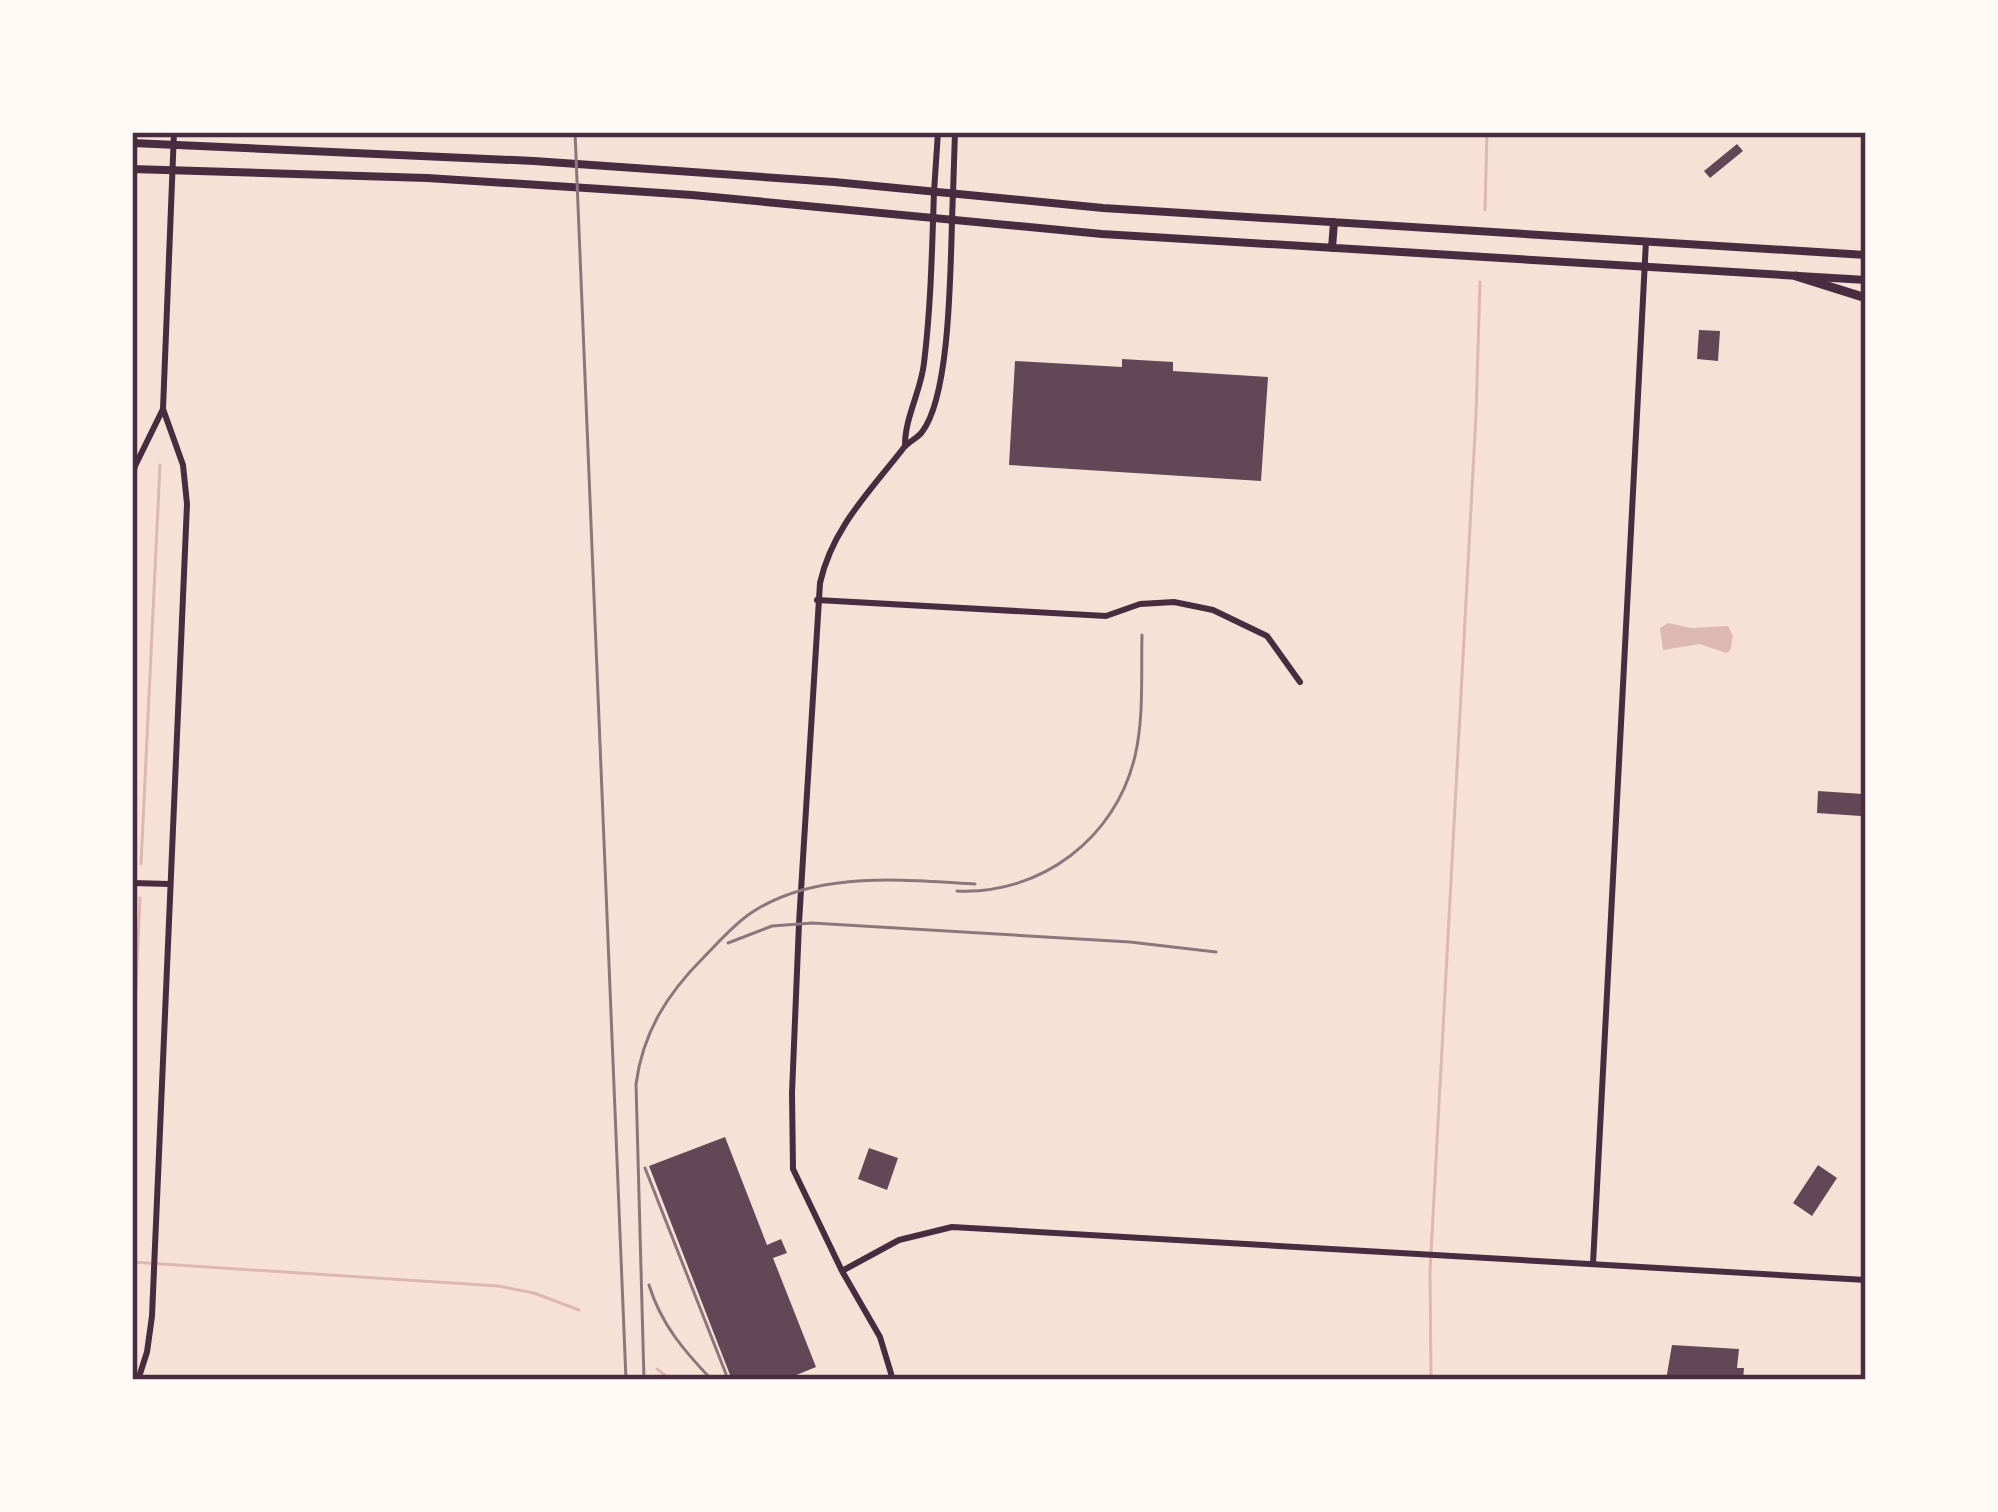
<svg xmlns="http://www.w3.org/2000/svg" width="1998" height="1512" font-family="'Times New Roman',serif">
  <rect width="100%" height="100%" fill="#f7e1d7"/>
  <path fill="#dcb8b0" d="M 1668,623 L 1691,628 L 1728,626 L 1733,636 L 1730,651 L 1726,653 L 1700,644 L 1663,650 L 1660,628 Z"/>
  <g fill="none" stroke-linecap="round" stroke-linejoin="round">
    <path stroke="#dcb8b0" stroke-width="3" d="M 1485,210 L 1487,132
      M 141,864 L 160,465
      M 132,1078 L 140,898
      M 132,1262 L 498,1286 L 534,1293 L 579,1310
      M 657,1369 L 671,1380
      M 1431,1380 L 1430,1272 L 1476,415 L 1480,282"/>
  </g>
  <path fill="#644757" d="M 1737,144 L 1743,151 L 1710,178 L 1704,171 Z
    M 1699,330 L 1720,331 L 1718,361 L 1697,359 Z
    M 1122,359 L 1173,362 L 1173,371 L 1268,377 L 1261,481 L 1009,465 L 1015,361 L 1122,367 Z
    M 1818,791 L 1863,794 L 1861,816 L 1817,813 Z
    M 725,1137 L 767,1245 L 781,1239 L 787,1253 L 773,1258 L 816,1367 L 784,1380 L 732,1380 L 649,1166 Z
    M 869,1148 L 898,1158 L 887,1190 L 858,1179 Z
    M 1818,1165 L 1837,1178 L 1812,1216 L 1793,1203 Z
    M 1672,1345 L 1739,1349 L 1737,1368 L 1744,1368 L 1743,1380 L 1666,1380 Z"/>
  <g fill="none" stroke-linecap="round" stroke-linejoin="round">
    <path stroke="#4a2c40" stroke-width="6" d="M 934,192 L 938,132
      M 953,194 L 955,132
      M 132,478 L 135,466 L 163,409
      M 817,600 L 1106,616 L 1140,604 L 1174,602 L 1213,610 L 1267,636 L 1300,682
      M 132,883 L 170,884
      M 1593,1264 L 1646,241
      M 138,1380 L 147,1352 L 152,1316 L 187,504 L 183,465 L 163,409 L 174,132"/>
    <path stroke="#4a2c40" stroke-width="6" d="M 905,445 C 905,417 921,391 924,363 C 931,306 932,249 934,192
      M 842,1271 L 899,1240 L 952,1227 L 1866,1280
      M 893,1380 L 880,1337 L 842,1271 L 793,1169 L 792,1093 L 799,923 L 820,583 C 832,529 869,492 902,450 C 907,442 917,439 922,432 C 953,392 950,248 953,194"/>
    <path stroke="#4a2c40" stroke-width="8" d="M 132,143 L 534,161 L 834,182 L 1103,208 L 1866,255
      M 132,169 L 427,178 L 586,188 L 692,195 L 1102,234 L 1866,280
      M 1332,248 L 1334,222"/>
    <path stroke="#4a2c40" stroke-width="9" d="M 1796,276 L 1866,298"/>
    <path stroke="#8f747c" stroke-width="3" d="M 575,132 L 626,1380
      M 957,891 C 1041,895 1116,838 1135,756 C 1144,718 1141,674 1142,635
      M 728,943 L 772,926 L 812,923 L 1130,942 L 1216,952
      M 645,1168 L 726,1374
      M 649,1285 C 661,1324 684,1351 712,1380
      M 644,1380 L 636,1084 C 643,1032 667,994 704,957 C 719,942 733,925 751,913 C 815,870 902,880 975,884"/>
  </g>
  <rect width="1998" height="1512" fill="none" stroke="#fffaf5" stroke-width="270"/>
  <rect x="135" y="135" width="1728" height="1242" fill="none" stroke="#4a2c40" stroke-width="4.5"/>
</svg>
